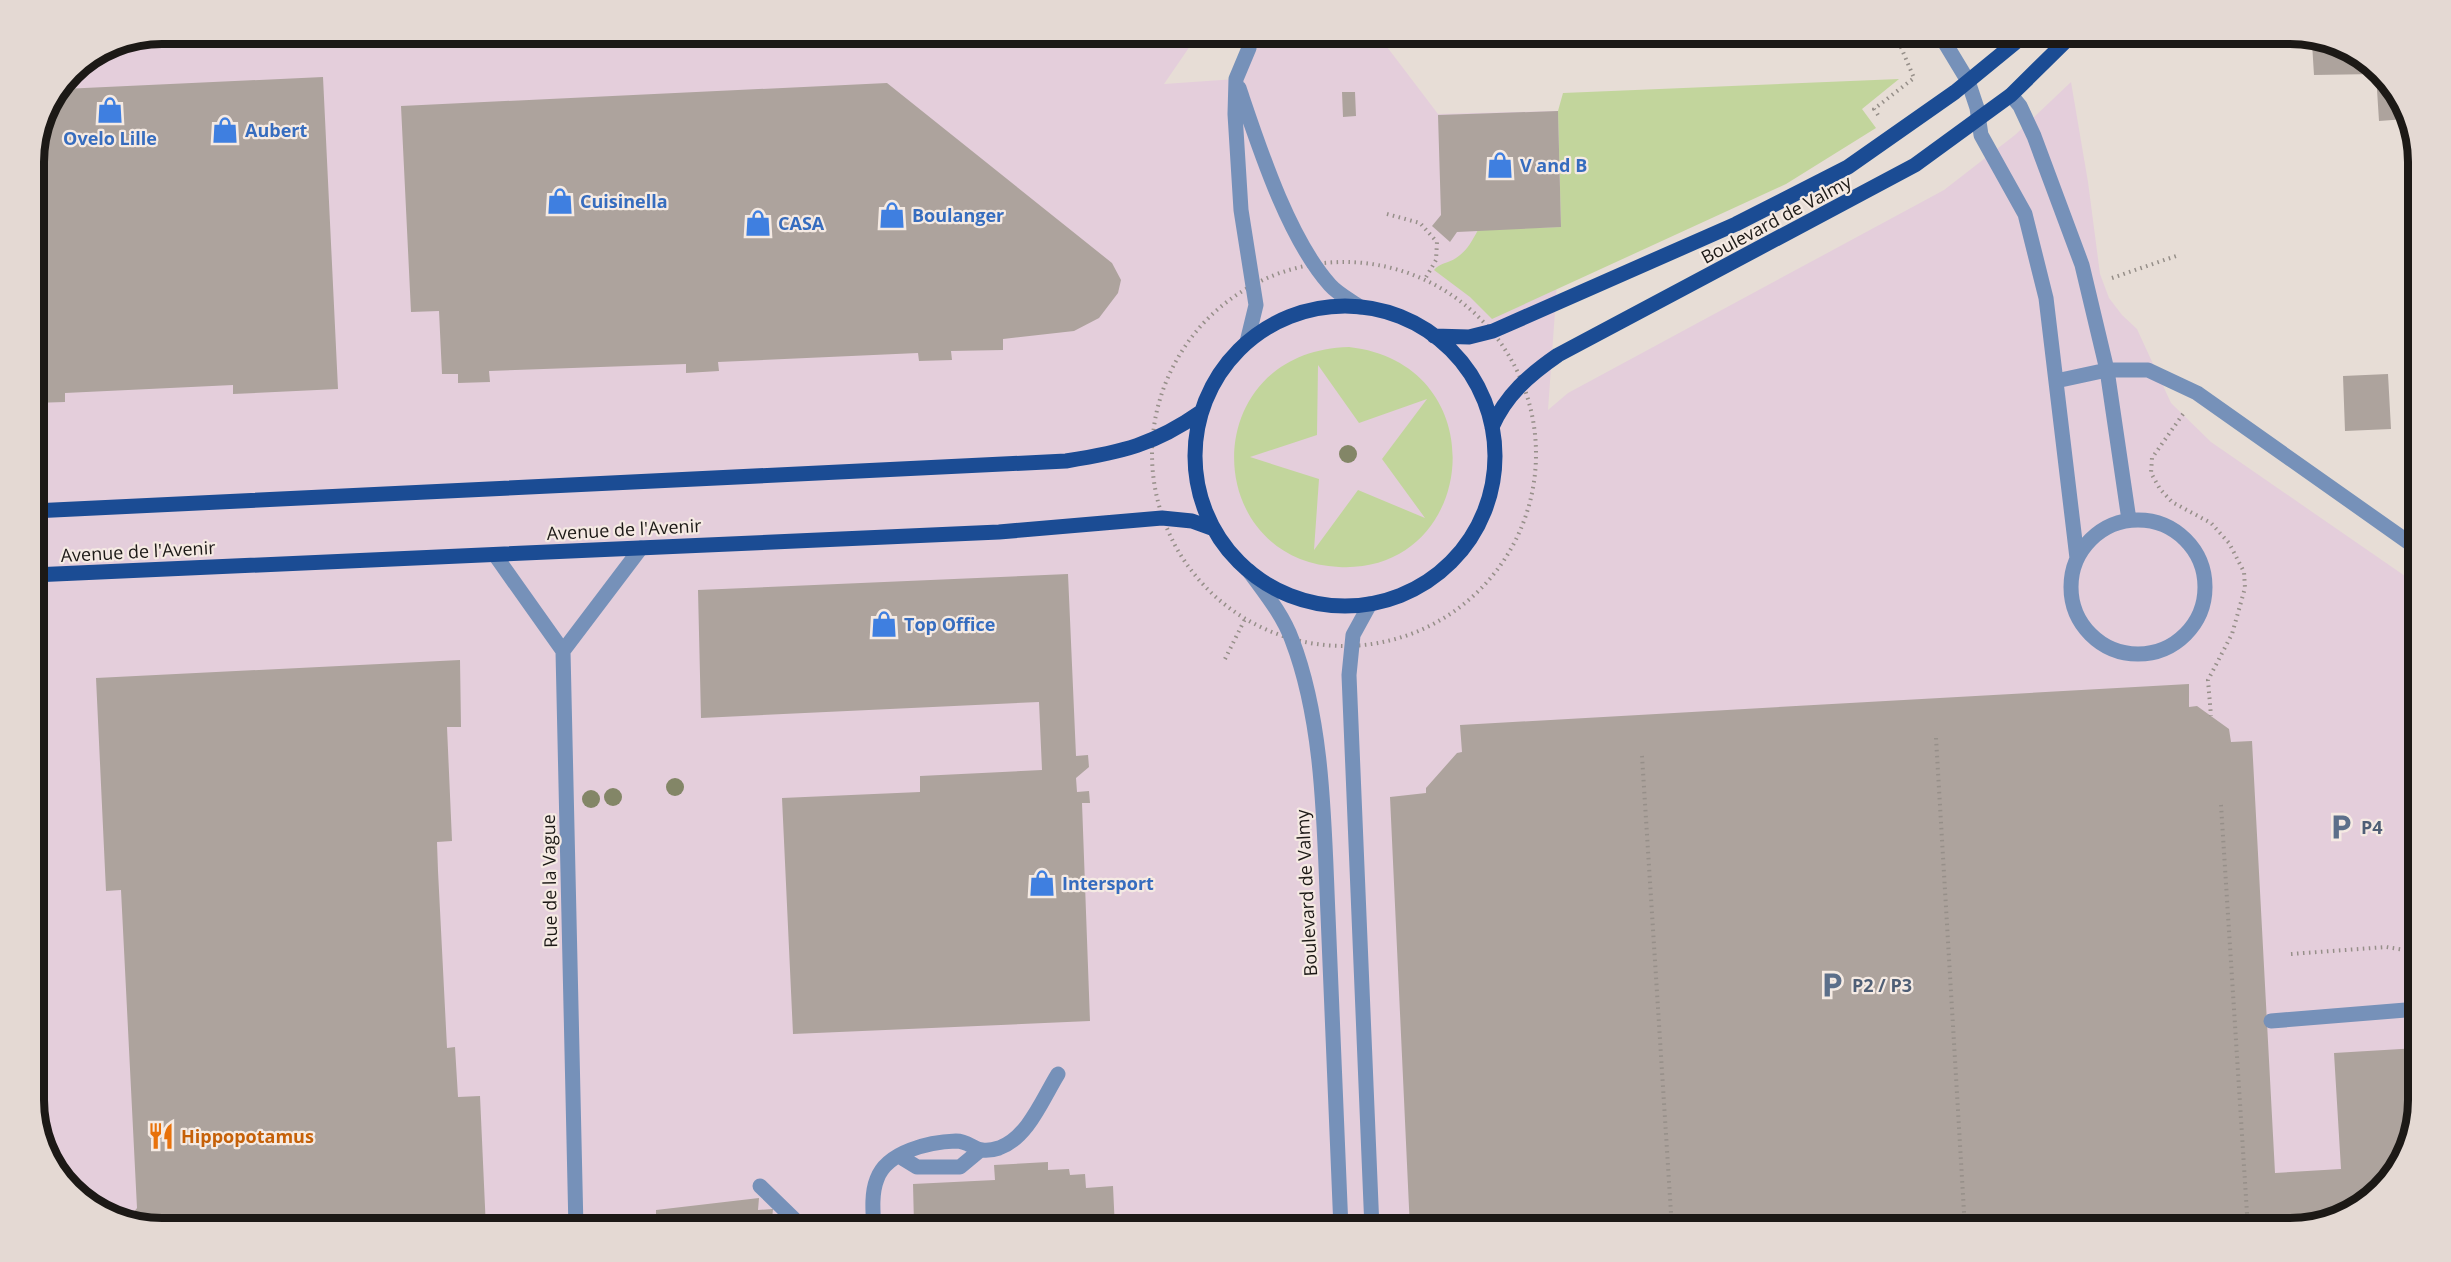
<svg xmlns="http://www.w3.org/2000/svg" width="2451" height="1262" font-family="'Open Sans',sans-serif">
  <rect width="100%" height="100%" fill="#e7ddd6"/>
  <path fill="#e4cedb" d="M 161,33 L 1199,33 L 1164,84 L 1236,79 L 1249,48 L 1270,43 L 1381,39 L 1438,114 L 1558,111 L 1561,227 L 1548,410 L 1568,393 L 1944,190 L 2015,135 L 2071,82 L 2088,182 L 2100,274 L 2109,298 L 2122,315 L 2137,329 L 2171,403 L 2211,442 L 2418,585 L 2418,1101 L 2354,1212 L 2290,1229 L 161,1229 L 104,1216 L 55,1172 L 33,1110 L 33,153 L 46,105 L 71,70 L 112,43 Z"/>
  <path fill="#c2d59c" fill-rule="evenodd" d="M 1899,79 L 1862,109 L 1876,128 L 1786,184 L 1492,319 L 1470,297 L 1434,270 C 1439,263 1449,263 1456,258 C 1467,251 1472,241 1478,230 L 1561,227 L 1558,111 L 1563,93 Z
    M 1349,347 C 1499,364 1478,574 1339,567 C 1199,560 1196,351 1349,347 ZM 1318,365 L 1359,423 L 1427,399 L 1382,459 L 1425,518 L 1358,490 L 1314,550 L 1319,479 L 1250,457 L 1317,435 Z"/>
  <path fill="#ada39d" d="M 2247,33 L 2290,33 L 2347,46 L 2397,90 L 2406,119 L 2379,121 L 2376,74 L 2314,75 L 2312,43 L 2248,47 Z
    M 323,77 L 338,389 L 233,394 L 233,385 L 65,393 L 65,402 L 33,403 L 33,153 L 46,105 L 60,86 L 63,89 Z
    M 887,83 L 1112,263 L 1121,280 L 1118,293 L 1099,318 L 1074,331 L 1003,339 L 1003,350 L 951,351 L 952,360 L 919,361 L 918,353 L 718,362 L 719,371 L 686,373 L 686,364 L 489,371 L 490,382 L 458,383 L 458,374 L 442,374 L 439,311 L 411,312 L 401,106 Z
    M 1342,92 L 1355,92 L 1356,116 L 1343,117 Z
    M 1558,111 L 1561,227 L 1457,232 L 1450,242 L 1432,226 L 1441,215 L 1438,115 Z
    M 2388,374 L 2391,429 L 2345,431 L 2343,376 Z
    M 1068,574 L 1076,756 L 1088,755 L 1089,767 L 1076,778 L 1077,792 L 1089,791 L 1090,803 L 1082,803 L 1090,1021 L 793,1034 L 782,798 L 920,792 L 920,776 L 1042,770 L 1039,702 L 701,718 L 698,590 Z
    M 460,660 L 461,727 L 447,727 L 452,841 L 437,842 L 438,871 L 447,1048 L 455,1047 L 458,1097 L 480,1096 L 486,1229 L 161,1229 L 127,1221 L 137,1208 L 121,890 L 106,891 L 96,678 Z
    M 2189,684 L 2189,707 L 2197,706 L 2229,729 L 2231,742 L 2252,741 L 2275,1173 L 2341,1169 L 2334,1053 L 2418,1048 L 2418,1101 L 2405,1158 L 2354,1212 L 2290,1229 L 1410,1229 L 1390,797 L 1426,793 L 1426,788 L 1457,753 L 1462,752 L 1460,725 Z
    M 1048,1162 L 1048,1170 L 1069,1169 L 1070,1175 L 1085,1174 L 1086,1188 L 1113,1186 L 1115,1229 L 899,1229 L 914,1225 L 913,1184 L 995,1180 L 994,1165 Z
    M 759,1198 L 758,1210 L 773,1209 L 771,1229 L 637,1229 L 636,1215 L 656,1214 L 656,1210 Z"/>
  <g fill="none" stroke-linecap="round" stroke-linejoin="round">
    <path stroke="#968f89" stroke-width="4" stroke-dasharray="1.5 4.5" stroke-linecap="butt" d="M 1878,115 L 1874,109 L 1914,78 L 1895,33
      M 1387,214 L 1420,223 L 1437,242 L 1436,260 L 1425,279
      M1152 454a192 192 0 1 1 384 0a192 192 0 1 1-384 0Z
      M 2112,278 L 2176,256
      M 2183,414 L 2152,458 L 2151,473 L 2160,489 L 2172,502 L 2211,523 L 2229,543 L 2244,572 L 2245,588 L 2232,634 L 2208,680 L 2211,716
      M 1225,659 L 1245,619
      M 1936,738 L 1965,1229
      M 1642,756 L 1672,1229
      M 2221,805 L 2248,1229
      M 2291,954 L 2386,947 L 2418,952"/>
    <path stroke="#7691b9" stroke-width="15" d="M 1939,33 L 1968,81 L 1977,108 L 1981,135 L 2025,214 L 2046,298 L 2077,558
      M 1239,88 C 1259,147 1288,238 1330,285 C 1338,294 1350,300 1360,307
      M 2011,95 L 2020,106 L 2034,136 L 2082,265 L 2107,370 L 2129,520
      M 1247,342 L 1256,305 L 1241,210 L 1235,114 L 1236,79 L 1249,48
      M 2056,381 L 2107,370 L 2148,370 L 2197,393 L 2418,549
      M2071 587a67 67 0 1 1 134 0a67 67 0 1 1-134 0Z
      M 495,555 L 563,651 L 576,1229
      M 1249,571 C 1265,593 1283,615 1292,640 C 1324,723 1324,827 1328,915 C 1332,1020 1337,1124 1341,1229
      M 1370,604 L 1353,635 L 1349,675 L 1372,1229
      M 563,651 L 641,548
      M 2271,1021 L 2418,1009
      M 899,1156 L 917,1167 L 960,1167 L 978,1152
      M 760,1186 L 795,1220 L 795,1229
      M 874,1229 C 873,1213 871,1194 877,1179 C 887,1151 930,1142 956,1141 C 973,1141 974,1156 999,1148 C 1028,1138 1043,1098 1058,1074"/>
    <path stroke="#1b4c94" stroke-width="15" d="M1195 456a150 150 0 1 1 300 0a150 150 0 1 1-300 0Z
      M 1434,336 L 1469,337 L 1493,331 L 1736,224 L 1848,167 L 1955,92 L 2027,33
      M 1492,427 C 1506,395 1529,375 1558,355 L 1915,165 L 2011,95 L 2074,33
      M 33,511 L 1066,461 C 1122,452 1154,445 1201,412
      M 33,575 L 999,532 L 1162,518 L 1192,521 L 1214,529"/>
  </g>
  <g fill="#838667">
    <circle cx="1348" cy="454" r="9"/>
    <circle cx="675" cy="787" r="9"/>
    <circle cx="613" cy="797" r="9"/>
    <circle cx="591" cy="799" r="9"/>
  </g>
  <defs>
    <symbol id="shop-bare" viewBox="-9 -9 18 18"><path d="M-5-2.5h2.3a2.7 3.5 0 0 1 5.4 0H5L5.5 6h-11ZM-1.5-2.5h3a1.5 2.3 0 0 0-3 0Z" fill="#3f7fe0" stroke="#f5eae3" stroke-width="2.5" paint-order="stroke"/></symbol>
    <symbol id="parking-bare" viewBox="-9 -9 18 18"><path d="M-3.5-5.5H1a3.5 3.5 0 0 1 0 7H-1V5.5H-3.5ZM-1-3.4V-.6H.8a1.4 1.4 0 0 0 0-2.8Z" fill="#5c6f8a" stroke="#f5eae3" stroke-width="2.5" paint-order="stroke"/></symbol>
    <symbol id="restaurant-bare" viewBox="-9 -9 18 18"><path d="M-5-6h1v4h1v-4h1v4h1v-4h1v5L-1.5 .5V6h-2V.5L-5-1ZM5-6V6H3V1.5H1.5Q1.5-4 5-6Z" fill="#e8710a" stroke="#f5eae3" stroke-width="2.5" paint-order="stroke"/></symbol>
  </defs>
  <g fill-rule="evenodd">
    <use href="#shop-bare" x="91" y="91" width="38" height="38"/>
    <use href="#shop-bare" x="206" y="111" width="38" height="38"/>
    <use href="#shop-bare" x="1481" y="146" width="38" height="38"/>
    <use href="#shop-bare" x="541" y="182" width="38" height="38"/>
    <use href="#shop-bare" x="873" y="196" width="38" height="38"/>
    <use href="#shop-bare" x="739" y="204" width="38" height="38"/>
    <use href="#shop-bare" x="865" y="605" width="38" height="38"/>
    <use href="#parking-bare" x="2322" y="808" width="38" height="38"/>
    <use href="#shop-bare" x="1023" y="864" width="38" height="38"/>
    <use href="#parking-bare" x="1813" y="966" width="38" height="38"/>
    <use href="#restaurant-bare" x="142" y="1117" width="38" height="38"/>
  </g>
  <g text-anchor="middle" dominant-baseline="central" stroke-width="4.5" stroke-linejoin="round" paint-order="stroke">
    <g font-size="18" font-weight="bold" fill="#366cbe" stroke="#f5eae3" text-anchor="start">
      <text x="245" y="130">Aubert</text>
      <text x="110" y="138" text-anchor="middle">Ovelo Lille</text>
      <text x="1520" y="165">V and B</text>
      <text x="580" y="201">Cuisinella</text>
      <text x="912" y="215">Boulanger</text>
      <text x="778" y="223">CASA</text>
      <text x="904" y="624">Top Office</text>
      <text x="1062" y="883">Intersport</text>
    </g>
    <g font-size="18" fill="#1c1916" stroke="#f5eae3">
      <text transform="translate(1776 219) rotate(-28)">Boulevard de Valmy</text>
      <text transform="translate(624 529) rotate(-3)">Avenue de l'Avenir</text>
      <text transform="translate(138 551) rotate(-3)">Avenue de l'Avenir</text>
      <text transform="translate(549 881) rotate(-91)">Rue de la Vague</text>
      <text transform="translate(1306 893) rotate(-93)">Boulevard de Valmy</text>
    </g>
    <g font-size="18" font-weight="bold" fill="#4e5e75" stroke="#f5eae3" text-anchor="start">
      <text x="2361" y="827">P4</text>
      <text x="1852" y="985">P2 / P3</text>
    </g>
    <g font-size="18" font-weight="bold" fill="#c56008" stroke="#f5eae3" text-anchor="start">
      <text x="181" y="1136">Hippopotamus</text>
    </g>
  </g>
  <path d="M0 0H2451V1262H0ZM162 44H2290A118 118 0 0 1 2408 162V1100A118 118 0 0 1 2290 1218H162A118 118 0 0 1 44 1100V162A118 118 0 0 1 162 44Z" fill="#e4d9d3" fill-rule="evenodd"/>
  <path fill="none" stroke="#1c1916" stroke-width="8" d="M162 44H2290A118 118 0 0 1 2408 162V1100A118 118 0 0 1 2290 1218H162A118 118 0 0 1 44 1100V162A118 118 0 0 1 162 44Z"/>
</svg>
